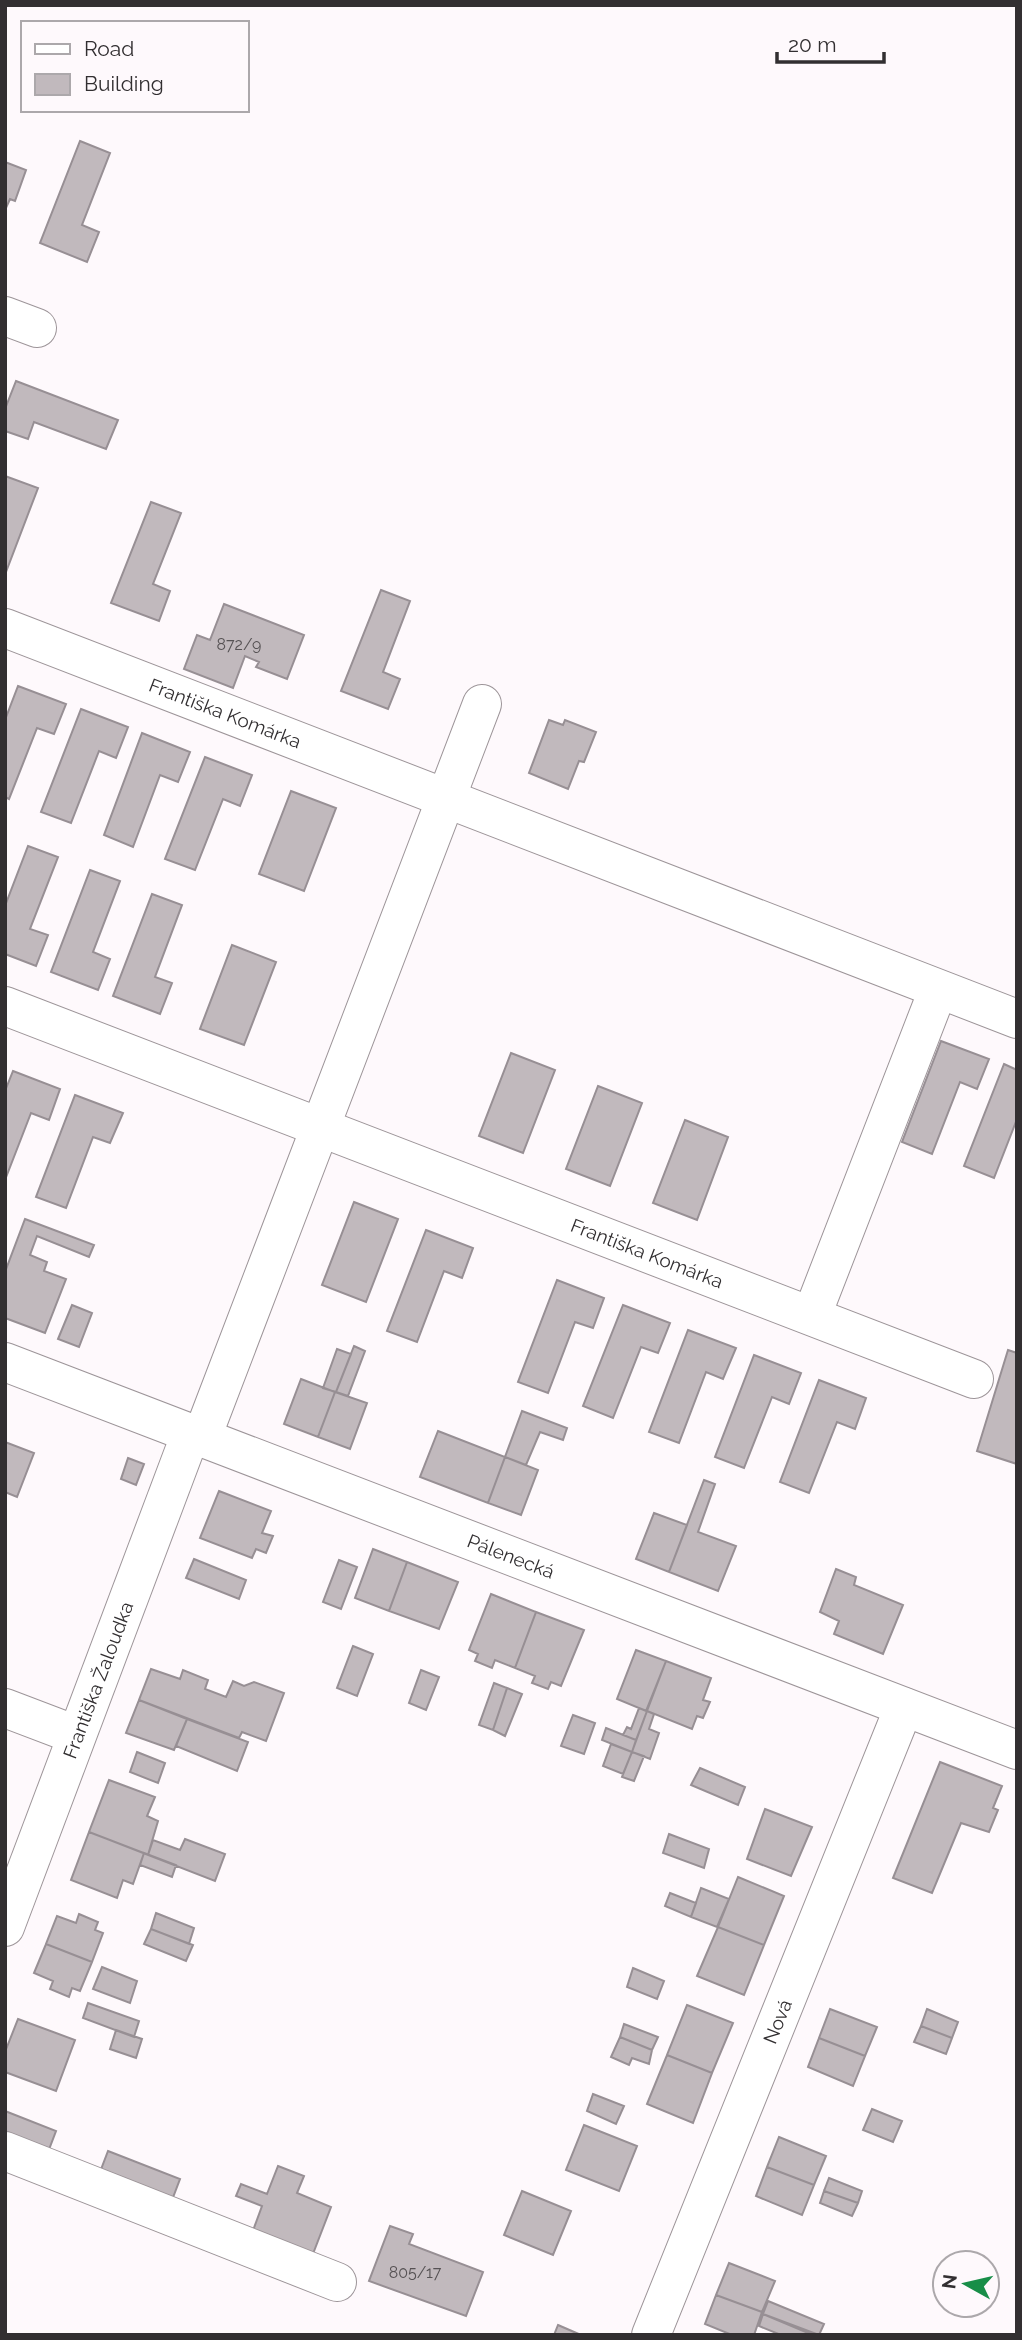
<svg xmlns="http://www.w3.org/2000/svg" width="1022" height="2340" font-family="Raleway,sans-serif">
  <rect width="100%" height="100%" fill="#fef9fc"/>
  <path fill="#c1b9bd" stroke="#978f94" stroke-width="2" d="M 80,141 L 110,153 L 82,225 L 99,232 L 87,262 L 40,243 Z
    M 5,162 L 26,170 L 15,201 L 10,199 L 5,210 Z
    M 16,381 L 118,420 L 106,449 L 34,422 L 28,439 L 5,431 L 5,409 Z
    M 5,476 L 38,488 L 6,572 L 5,571 Z
    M 151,502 L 181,513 L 153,584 L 170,591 L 159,621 L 111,603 Z
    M 381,590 L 410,601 L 383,672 L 400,679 L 388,709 L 341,691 Z
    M 224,604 L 304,635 L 287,679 L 256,667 L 259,662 L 245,656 L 233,688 L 184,669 L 197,635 L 210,640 Z
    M 18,686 L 66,704 L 54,734 L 37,728 L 9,799 L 5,797 L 5,720 Z
    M 81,709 L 128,727 L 116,758 L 99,751 L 71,823 L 41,812 Z
    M 549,720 L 563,725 L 565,720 L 596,732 L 584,762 L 579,761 L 568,789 L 529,773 Z
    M 142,733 L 190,752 L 178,782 L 160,775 L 133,847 L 104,835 Z
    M 205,757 L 252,775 L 240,806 L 223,799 L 195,870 L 165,859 Z
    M 291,791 L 336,808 L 304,891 L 259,874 Z
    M 28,846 L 58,857 L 30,929 L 48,935 L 36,966 L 5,954 L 5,906 Z
    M 90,870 L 120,881 L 93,952 L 110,959 L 98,990 L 51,972 Z
    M 152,894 L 182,905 L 155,977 L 172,983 L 160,1014 L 113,996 Z
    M 232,945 L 276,962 L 244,1045 L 200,1029 Z
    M 941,1041 L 989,1059 L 977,1089 L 960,1082 L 932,1154 L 902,1142 Z
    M 511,1053 L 555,1070 L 523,1153 L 479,1136 Z
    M 1004,1064 L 1017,1070 L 1017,1119 L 994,1178 L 964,1166 Z
    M 13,1071 L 60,1089 L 49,1120 L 31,1113 L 5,1180 L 5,1091 Z
    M 598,1086 L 642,1103 L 610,1186 L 566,1169 Z
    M 75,1095 L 123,1113 L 110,1143 L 93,1137 L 66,1208 L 36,1197 Z
    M 685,1120 L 728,1137 L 697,1220 L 653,1203 Z
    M 354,1202 L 398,1219 L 366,1302 L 322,1285 Z
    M 25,1219 L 94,1245 L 89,1257 L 37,1236 L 30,1255 L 47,1262 L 44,1271 L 66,1279 L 45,1333 L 5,1318 L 5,1272 Z
    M 426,1230 L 473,1248 L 462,1278 L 444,1271 L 417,1342 L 387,1331 Z
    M 557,1280 L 604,1298 L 593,1328 L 575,1322 L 548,1393 L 518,1382 Z
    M 72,1305 L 92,1313 L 79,1347 L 58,1339 Z
    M 623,1305 L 670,1323 L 658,1353 L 641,1347 L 613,1418 L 583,1406 Z
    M 688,1330 L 736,1348 L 723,1379 L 706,1372 L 679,1443 L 649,1432 Z
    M 354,1346 L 365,1351 L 348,1396 L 336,1392 Z
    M 337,1349 L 351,1354 L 336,1392 L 323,1388 Z
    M 1008,1350 L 1017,1353 L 1017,1464 L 977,1451 Z
    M 754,1355 L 801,1373 L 789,1404 L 772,1397 L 744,1468 L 715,1457 Z
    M 301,1379 L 335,1392 L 318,1437 L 284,1424 Z
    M 819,1380 L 866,1398 L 855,1429 L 837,1422 L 809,1493 L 780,1482 Z
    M 335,1392 L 367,1403 L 350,1449 L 318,1437 Z
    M 522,1411 L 567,1428 L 563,1440 L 540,1432 L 526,1465 L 505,1457 Z
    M 438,1431 L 505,1457 L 488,1503 L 420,1477 Z
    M 5,1442 L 34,1453 L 17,1497 L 5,1492 Z
    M 505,1457 L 538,1470 L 521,1515 L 488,1503 Z
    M 128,1458 L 144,1464 L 136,1485 L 121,1479 Z
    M 704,1480 L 715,1484 L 698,1532 L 736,1546 L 718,1591 L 669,1572 Z
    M 219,1491 L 271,1511 L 262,1533 L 273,1536 L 266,1553 L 256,1549 L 252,1558 L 200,1538 Z
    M 654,1513 L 687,1525 L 669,1572 L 636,1559 Z
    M 373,1549 L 407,1562 L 389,1611 L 355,1598 Z
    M 194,1559 L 246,1580 L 239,1599 L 186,1578 Z
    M 339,1560 L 357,1567 L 341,1609 L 323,1602 Z
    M 407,1562 L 458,1582 L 439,1629 L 389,1611 Z
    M 836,1569 L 856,1577 L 854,1585 L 903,1605 L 883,1654 L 834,1634 L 839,1621 L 820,1612 Z
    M 491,1594 L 536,1612 L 515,1668 L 495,1660 L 492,1668 L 475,1661 L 478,1654 L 469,1650 Z
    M 536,1612 L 584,1630 L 561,1686 L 551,1682 L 548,1689 L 532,1683 L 535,1676 L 515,1668 Z
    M 353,1646 L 373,1654 L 357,1696 L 337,1688 Z
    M 636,1650 L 666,1661 L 646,1711 L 617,1699 Z
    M 666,1661 L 711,1678 L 703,1700 L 710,1702 L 703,1718 L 697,1716 L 692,1729 L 647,1711 Z
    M 151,1669 L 180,1679 L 183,1670 L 208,1680 L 205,1689 L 226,1697 L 233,1681 L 244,1686 L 254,1682 L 284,1693 L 266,1741 L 242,1732 L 239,1738 L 139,1700 Z
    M 421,1670 L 439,1677 L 426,1710 L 409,1703 Z
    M 494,1683 L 507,1688 L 493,1730 L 479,1725 Z
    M 507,1688 L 522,1694 L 505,1736 L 493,1730 Z
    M 139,1700 L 187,1719 L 174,1750 L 126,1733 Z
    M 639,1708 L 647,1711 L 636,1740 L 623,1735 L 627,1727 L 631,1729 Z
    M 647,1711 L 654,1714 L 649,1729 L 659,1733 L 650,1759 L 632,1752 Z
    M 573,1715 L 595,1723 L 584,1754 L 561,1746 Z
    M 187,1719 L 248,1742 L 237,1771 L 176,1746 Z
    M 606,1728 L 636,1740 L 632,1752 L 602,1740 Z
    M 611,1744 L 632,1752 L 623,1774 L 603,1766 Z
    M 137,1752 L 165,1763 L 158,1783 L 130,1772 Z
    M 632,1752 L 644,1756 L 634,1781 L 622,1777 Z
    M 940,1762 L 1002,1786 L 993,1808 L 998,1810 L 989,1832 L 961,1823 L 932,1893 L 893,1878 Z
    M 700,1768 L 745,1787 L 738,1805 L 691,1785 Z
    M 109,1780 L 155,1797 L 147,1816 L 158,1821 L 148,1855 L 89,1832 Z
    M 765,1809 L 812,1827 L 791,1876 L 747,1859 Z
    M 89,1832 L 144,1853 L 133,1884 L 123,1880 L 117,1898 L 71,1880 Z
    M 669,1834 L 709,1849 L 704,1868 L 663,1853 Z
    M 185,1839 L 225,1854 L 215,1881 L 148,1855 L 153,1840 L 180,1850 Z
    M 144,1853 L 176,1865 L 172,1877 L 140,1865 Z
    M 738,1877 L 784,1896 L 764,1945 L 718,1927 Z
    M 701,1888 L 729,1899 L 717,1927 L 691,1917 Z
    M 670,1893 L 696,1903 L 691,1917 L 665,1906 Z
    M 156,1913 L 194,1928 L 189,1944 L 151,1929 Z
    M 79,1914 L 98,1922 L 95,1930 L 103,1933 L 92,1962 L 46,1944 L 57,1916 L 76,1923 Z
    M 718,1927 L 764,1945 L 744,1995 L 697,1976 Z
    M 151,1929 L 193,1945 L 186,1961 L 144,1944 Z
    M 46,1944 L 92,1962 L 80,1991 L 72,1988 L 69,1997 L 50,1989 L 53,1981 L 34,1973 Z
    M 102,1967 L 137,1981 L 130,2003 L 93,1989 Z
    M 633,1968 L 664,1981 L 657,1999 L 627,1987 Z
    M 88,2003 L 139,2021 L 134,2037 L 83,2018 Z
    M 687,2005 L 733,2023 L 712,2073 L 667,2055 Z
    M 830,2009 L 877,2027 L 865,2056 L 819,2038 Z
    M 927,2009 L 958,2022 L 952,2038 L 921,2026 Z
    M 18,2019 L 75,2040 L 56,2091 L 5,2072 L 5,2052 Z
    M 624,2024 L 658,2037 L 652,2050 L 620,2037 Z
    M 921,2026 L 952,2038 L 946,2054 L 914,2042 Z
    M 116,2030 L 142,2039 L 136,2058 L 110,2049 Z
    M 620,2037 L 652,2050 L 649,2064 L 632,2058 L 629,2065 L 611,2057 Z
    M 819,2038 L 865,2056 L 853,2086 L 808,2067 Z
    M 667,2055 L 712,2073 L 693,2123 L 647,2104 Z
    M 593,2094 L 624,2106 L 616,2124 L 587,2111 Z
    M 872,2109 L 902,2121 L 893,2142 L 863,2130 Z
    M 5,2111 L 56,2131 L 45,2160 L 5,2145 Z
    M 584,2125 L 637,2146 L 619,2191 L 566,2170 Z
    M 779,2137 L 826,2156 L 814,2185 L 767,2167 Z
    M 108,2151 L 180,2179 L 169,2208 L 97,2180 Z
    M 278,2166 L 304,2176 L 297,2193 L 331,2207 L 311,2259 L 251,2236 L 262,2206 L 236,2196 L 241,2184 L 267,2194 Z
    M 767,2167 L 814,2185 L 802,2215 L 756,2196 Z
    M 829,2178 L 862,2191 L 858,2203 L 824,2191 Z
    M 522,2191 L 571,2211 L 553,2255 L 504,2235 Z
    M 824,2191 L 858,2203 L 852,2216 L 820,2203 Z
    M 390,2226 L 413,2234 L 409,2244 L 483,2272 L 466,2316 L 369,2281 Z
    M 729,2263 L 775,2281 L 762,2312 L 716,2295 Z
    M 716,2295 L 762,2312 L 754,2335 L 732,2335 L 705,2324 Z
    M 768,2301 L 824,2324 L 819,2335 L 763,2314 Z
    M 763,2314 L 813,2335 L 781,2335 L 759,2326 Z
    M 558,2325 L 581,2335 L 554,2335 Z"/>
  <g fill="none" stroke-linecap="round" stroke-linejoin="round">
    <defs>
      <g id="minor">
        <path d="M 5,316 L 37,328"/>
        <path id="s1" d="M 5,628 L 1017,1019"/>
        <path id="s2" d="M 5,1006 L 974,1379"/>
        <path d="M 812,1315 L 938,990"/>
        <path id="s3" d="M 5,1362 L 1017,1750"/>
        <path d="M 202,1437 L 482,704"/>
        <path d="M 5,1708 L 76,1735"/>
        <path id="s4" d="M 5,1927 L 191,1433"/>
        <path d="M 5,2151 L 337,2282"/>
        <path id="s5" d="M 651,2335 L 904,1707"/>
      </g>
    </defs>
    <use href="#minor" stroke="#9d9599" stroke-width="40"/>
    <use href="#minor" stroke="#fff" stroke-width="38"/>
  </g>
  <g text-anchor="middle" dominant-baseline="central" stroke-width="6" stroke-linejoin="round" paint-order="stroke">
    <g font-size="16" fill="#565254">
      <text x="239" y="644">872/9</text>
      <text x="415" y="2272">805/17</text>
    </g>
    <g font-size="19" fill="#322f31" stroke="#fef9fc">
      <text stroke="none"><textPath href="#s1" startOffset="236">Františka Komárka</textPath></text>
      <text stroke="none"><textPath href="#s2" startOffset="688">Františka Komárka</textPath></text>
      <text stroke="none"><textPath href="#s3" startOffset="542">Pálenecká</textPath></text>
      <text stroke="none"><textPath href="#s4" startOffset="264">Františka Žaloudka</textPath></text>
      <text stroke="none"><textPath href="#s5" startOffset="338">Nová</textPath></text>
    </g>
  </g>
  <rect width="1022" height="2340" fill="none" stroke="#322f31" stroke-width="14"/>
  <rect x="21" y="21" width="228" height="91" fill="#fef9fc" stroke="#aca8ab" stroke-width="2"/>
  <rect x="35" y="44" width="35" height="10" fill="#ffffff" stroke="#aca8ab" stroke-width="2"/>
  <text x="84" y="56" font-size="21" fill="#322f31">Road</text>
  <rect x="35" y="74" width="35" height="21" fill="#c1b9bd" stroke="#aca8ab" stroke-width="2"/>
  <text x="84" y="91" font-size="21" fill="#322f31">Building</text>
  <g transform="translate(966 2284) rotate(278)"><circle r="33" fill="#fef9fc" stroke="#aca8ab" stroke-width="2"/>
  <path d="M0-5L12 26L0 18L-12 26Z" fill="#188e48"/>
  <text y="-10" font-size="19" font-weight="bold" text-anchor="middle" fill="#322f31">N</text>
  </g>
  <path d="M777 52v10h107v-10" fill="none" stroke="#322f31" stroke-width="3.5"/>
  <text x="788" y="52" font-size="21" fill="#322f31" stroke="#fef9fc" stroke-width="5" paint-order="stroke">20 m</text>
</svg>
